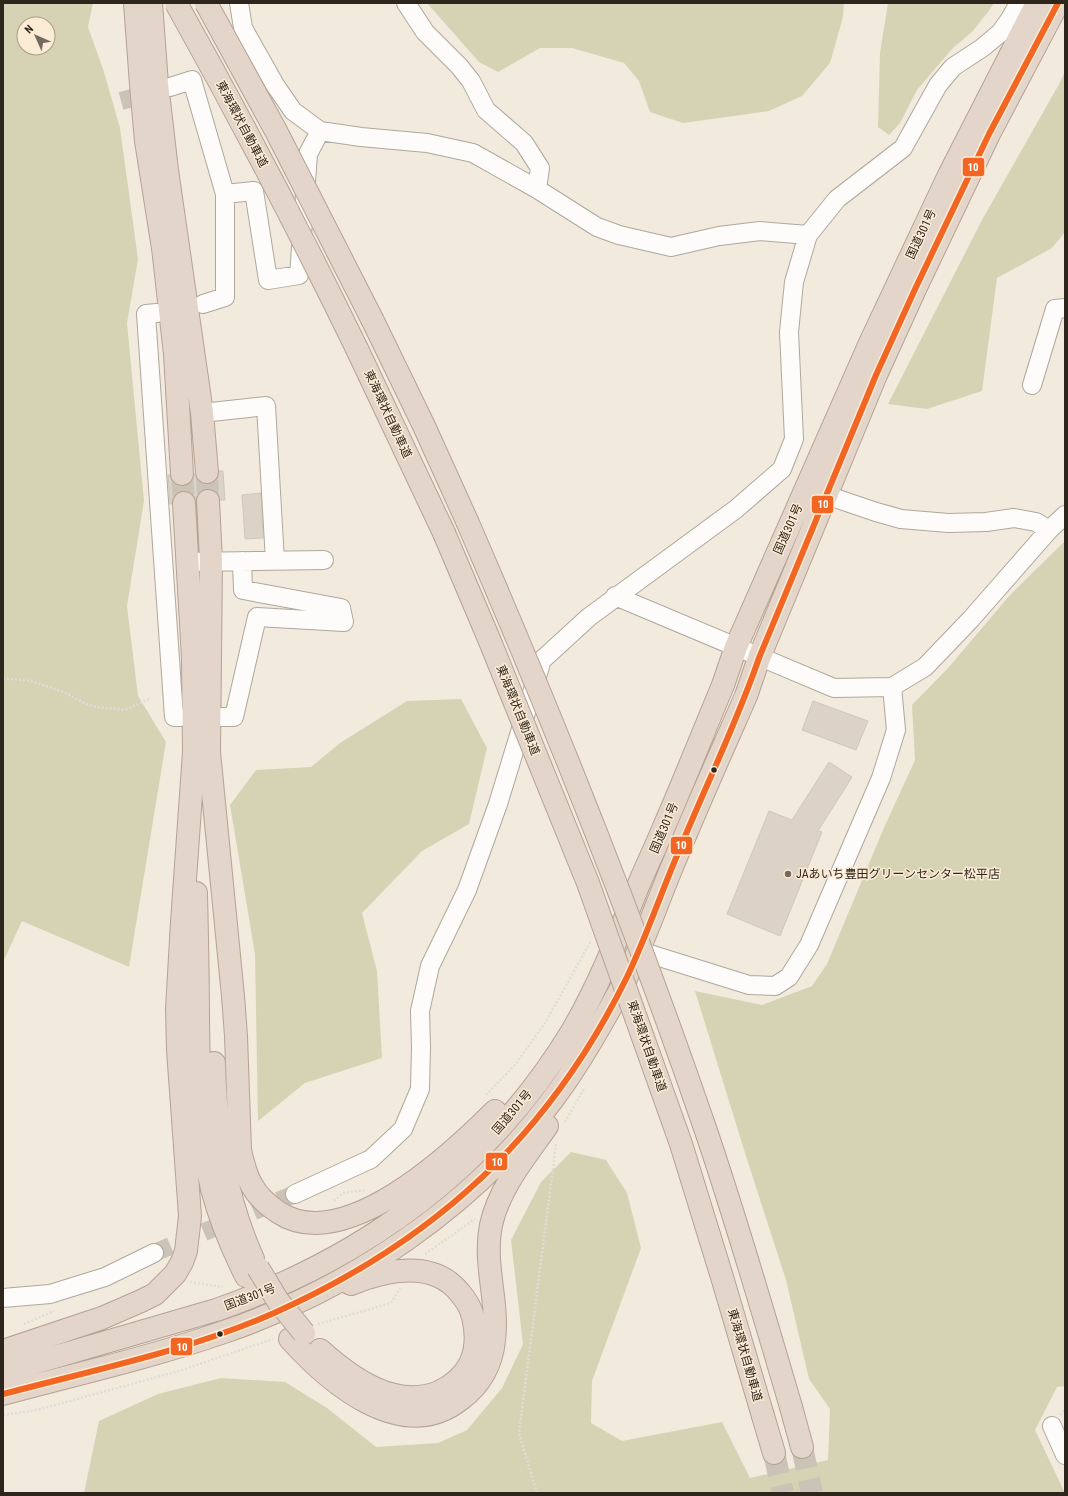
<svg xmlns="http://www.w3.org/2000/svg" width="1068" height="1496" font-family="'Roboto Condensed','Noto Sans JP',sans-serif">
  <rect width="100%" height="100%" fill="#f3eade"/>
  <path fill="#d5d3b4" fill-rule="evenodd" d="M 3,3 L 93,3 L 88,27 L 104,72 L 120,128 L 138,259 L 127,323 L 144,501 L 127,606 L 138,696 L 166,742 L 129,967 L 22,921 L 3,962 ZM 24,24 L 48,24 L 48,48 L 24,48 Z
    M 427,3 L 844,3 L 843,17 L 830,63 L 802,96 L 769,111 L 683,123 L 650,112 L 639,81 L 624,63 L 572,48 L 540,48 L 498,72 L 479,62 Z
    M 888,3 L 994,3 L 988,12 L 972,32 L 953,48 L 917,90 L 900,123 L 889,135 L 878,127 L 880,53 Z
    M 1065,72 L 1065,232 L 1052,248 L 997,278 L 982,391 L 927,409 L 888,404 L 982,220 L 1058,86 Z
    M 1065,541 L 1065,1386 L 1057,1387 L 1035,1430 L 1065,1493 L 84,1493 L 99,1421 L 158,1394 L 221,1378 L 285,1382 L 327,1408 L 376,1447 L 438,1443 L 467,1430 L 502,1388 L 523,1344 L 511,1240 L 541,1182 L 571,1152 L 606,1160 L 627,1193 L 641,1248 L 592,1381 L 591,1423 L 622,1441 L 722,1422 L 750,1478 L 828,1460 L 830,1409 L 809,1379 L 786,1280 L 745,1153 L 695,991 L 762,1005 L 812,986 L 827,964 L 883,830 L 915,760 L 912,705 L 949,667 L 1010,595 Z
    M 461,699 L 487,748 L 469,824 L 422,851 L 362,913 L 377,971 L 382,1058 L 305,1083 L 258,1121 L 255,954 L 230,805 L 256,770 L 311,767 L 340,743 L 407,701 Z"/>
  <path fill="#dcd2c6" stroke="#cfc7bd" d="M 219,471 L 223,471 L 225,500 L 220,500 L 218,494 L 214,490 L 207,489 L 201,491 L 197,495 L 196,500 L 194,496 L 189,492 L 183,491 L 177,492 L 173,497 L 172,504 L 170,504 L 168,475 L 170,475 L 172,481 L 176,485 L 183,486 L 189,484 L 193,480 L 194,473 L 197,479 L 201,483 L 208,484 L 214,482 L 218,478 Z
    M 261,493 L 263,538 L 245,539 L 242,495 Z
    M 813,701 L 868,721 L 856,750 L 802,730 Z
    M 829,762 L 852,777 L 818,831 L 822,832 L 780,936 L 727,914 L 769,811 L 792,820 Z"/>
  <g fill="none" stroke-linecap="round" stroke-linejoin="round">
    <path stroke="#ccc3b7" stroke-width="18" stroke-dasharray="18 9" stroke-linecap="butt" d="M 121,101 L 154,92
      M 154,1253 L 295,1194"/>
    <path stroke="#ccc3b7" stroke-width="22" stroke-dasharray="22 11" stroke-linecap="butt" d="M 207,472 L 208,501
      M 182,474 L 184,503
      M 802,1447 L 812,1493
      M 774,1453 L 783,1493"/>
    <defs>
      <path id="minor" d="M 239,3 L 243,28 L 275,85 L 293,111 L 320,131 L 361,137 L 427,143 L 473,153 L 537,189 L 597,227 L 619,235 L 671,247 L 719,236 L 760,231 L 808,235
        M 406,3 L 425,32 L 459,66 L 471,81 L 486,110 L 524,143 L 540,168 L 537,189
        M 170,87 L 192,80 L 225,194 L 225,297 L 203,304
        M 225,194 L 254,191 L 268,280 L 299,275 L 308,154 L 320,131
        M 157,313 L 146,314 L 174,717 L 181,717
        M 1032,385 L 1055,309 L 1065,308
        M 202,413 L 266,406 L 275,561
        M 826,495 L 876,512 L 901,519 L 948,523 L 986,522 L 1014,518 L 1036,522 L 1049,530
        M 187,562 L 324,560
        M 615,596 L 834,688 L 892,687 L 925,667 L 971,619 L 1049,530 L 1065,515
        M 222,717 L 234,717 L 257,617 L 344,622 L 341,608 L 243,590 L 242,561
        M 637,950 L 749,985 L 775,986 L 789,977 L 809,945 L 881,778 L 896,730 L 892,687
        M 295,1194 L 371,1159 L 403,1129 L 420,1089 L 421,1047 L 420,1011 L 430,966 L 467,890 L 498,804 L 542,660 L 589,617 L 736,509 L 782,469 L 794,439 L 789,332 L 794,282 L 808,235 L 837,199 L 903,148 L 938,85 L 953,67 L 982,48 L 1000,33 L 1010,19 L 1019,3
        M 3,1298 L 50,1294 L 105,1277 L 154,1253
        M 1052,1426 L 1065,1455"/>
      <path id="highway" d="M 135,3 L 141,85 L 146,141 L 163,248 L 175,354 L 182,474
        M 151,3 L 157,84 L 167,170 L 202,413 L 207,472
        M 373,321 L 424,426 L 467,521
        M 357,349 L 444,533
        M 208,501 L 211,561 L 209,752 L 233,996 L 236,1036 L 240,1150 C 246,1178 253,1196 278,1212 C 343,1256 451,1155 495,1111
        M 196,893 C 197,936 198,978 198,1020 C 199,1077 199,1134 212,1189 C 220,1220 232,1248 246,1276
        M 214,1063 C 216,1134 224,1194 253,1259
        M 290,1339 C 329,1382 402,1446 461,1399 C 480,1385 492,1364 494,1340 C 499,1302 483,1264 491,1225 C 499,1188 526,1156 547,1126
        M 320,1350 C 351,1378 395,1410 439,1392 C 452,1386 463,1377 470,1364 C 477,1349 477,1333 473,1317 C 471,1308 466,1300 460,1293 C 433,1259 386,1270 351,1284
        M 3,1351 L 102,1318 L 141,1301 L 155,1294 L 175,1274 L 182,1262 L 186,1251 L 190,1216 L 178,1050 L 177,1009 L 182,922 L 194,752 L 193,658 L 184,503
        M 3,1372 L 216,1310 C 365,1258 488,1168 571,1033 C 600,984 620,931 641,879 C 648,863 656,846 663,829 C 684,781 703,733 723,685 L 736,647 L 870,343 L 949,175 L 1037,3
        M 3,1394 C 77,1374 152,1357 224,1332 C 350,1289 473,1207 553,1099 C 578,1066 599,1029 619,992 C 639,955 654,911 670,872 C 694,813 720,755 746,696 L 759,658 L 876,375 L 916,287 L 989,134 L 1058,3
        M 791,1407 L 802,1447
        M 763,1416 L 774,1453"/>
    </defs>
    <use href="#minor" stroke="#afa79d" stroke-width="20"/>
    <use href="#highway" stroke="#b5a293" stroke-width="24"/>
    <path stroke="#dfdcd9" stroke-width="2.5" stroke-dasharray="2 2" stroke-linecap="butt" d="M 3,678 L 30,681 L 64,692 L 86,704 L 97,707 L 125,710 L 151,698
      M 486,1095 L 515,1065 L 545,1023 L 591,941
      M 565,1122 L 584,1089
      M 334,1201 L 343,1193 L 364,1190
      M 425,1254 L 475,1219
      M 190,1282 L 223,1287
      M 24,1324 L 54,1311
      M 318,1324 L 391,1303 L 400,1288
      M 3,1415 L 37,1410 L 179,1371 L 273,1339
      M 1060,1415 L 1065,1409
      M 537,1493 L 519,1433 L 556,1144"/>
    <use href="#minor" stroke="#fdfcfa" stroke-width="18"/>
    <use href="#highway" stroke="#e3d5ca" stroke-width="22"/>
    <defs>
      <path id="highway-bridge" d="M 176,3 C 240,117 300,232 357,349
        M 206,3 L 276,131 L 373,321
        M 467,521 C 554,721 635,924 706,1131 C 737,1222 764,1315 791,1407
        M 444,533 L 489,639 L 588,883 L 681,1144 L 722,1277 L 763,1416
        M 258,1268 L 278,1301 L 304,1333"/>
    </defs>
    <use href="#highway-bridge" stroke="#b5a293" stroke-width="24" stroke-linecap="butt"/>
    <use href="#highway-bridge" stroke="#e3d5ca" stroke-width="22"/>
    <defs>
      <path id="bus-1" d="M 3,1394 C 94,1370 188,1351 274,1313 C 435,1241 549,1136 627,977 C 647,935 662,890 681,846 C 707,783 737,722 759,658 L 876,375 L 916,287 L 989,134 L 1058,3"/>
    </defs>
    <use href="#bus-1" stroke="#fcebd5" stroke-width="9"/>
    <use href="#bus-1" stroke="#f26522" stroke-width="6"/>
  </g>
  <g fill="#2e261c" stroke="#fcebd5" stroke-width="1.5">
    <circle cx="714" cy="770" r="3.5"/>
    <circle cx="220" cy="1334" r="3.5"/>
  </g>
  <circle fill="#736b60" stroke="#fcebd5" stroke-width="1.5" cx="788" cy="874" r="4"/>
  <g text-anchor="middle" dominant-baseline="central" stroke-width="3" stroke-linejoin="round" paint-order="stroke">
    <g font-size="12" fill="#2e261c" stroke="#fcebd5">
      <text transform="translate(242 124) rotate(62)">東海環状自動車道</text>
      <text transform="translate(921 234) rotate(-65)">国道301号</text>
      <text transform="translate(388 414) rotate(65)">東海環状自動車道</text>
      <text transform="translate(788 529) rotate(-66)">国道301号</text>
      <text transform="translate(518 710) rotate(68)">東海環状自動車道</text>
      <text transform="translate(664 828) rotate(-67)">国道301号</text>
      <text transform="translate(647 1046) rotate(71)">東海環状自動車道</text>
      <text transform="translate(512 1112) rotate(-50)">国道301号</text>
      <text transform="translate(250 1297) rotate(-21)">国道301号</text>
      <text transform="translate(745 1355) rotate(74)">東海環状自動車道</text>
    </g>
    <g font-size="12" fill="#2e261c" stroke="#fcebd5" text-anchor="start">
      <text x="796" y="874">JAあいち豊田グリーンセンター松平店</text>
    </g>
  </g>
  <g stroke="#fcebd5" stroke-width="1.5">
    <rect x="962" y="157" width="23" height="20" rx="4" fill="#f26522"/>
    <rect x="811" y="495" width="23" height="19" rx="4" fill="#f26522"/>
    <rect x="670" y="836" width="23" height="19" rx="4" fill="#f26522"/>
    <rect x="485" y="1152" width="23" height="19" rx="4" fill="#f26522"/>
    <rect x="170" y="1337" width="23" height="19" rx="4" fill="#f26522"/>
  </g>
  <g font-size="11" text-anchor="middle" font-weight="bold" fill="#fff">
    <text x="973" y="171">10</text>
    <text x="823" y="508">10</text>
    <text x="681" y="849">10</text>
    <text x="497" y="1166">10</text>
    <text x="182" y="1351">10</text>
  </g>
  <rect width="1068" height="1496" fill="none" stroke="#2e261c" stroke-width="8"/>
  <g transform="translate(36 36) rotate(315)"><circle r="19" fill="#fcebd5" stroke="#aa9c8b"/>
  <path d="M0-3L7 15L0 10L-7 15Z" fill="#736b60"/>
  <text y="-6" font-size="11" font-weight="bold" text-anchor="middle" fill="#2e261c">N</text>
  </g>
</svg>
